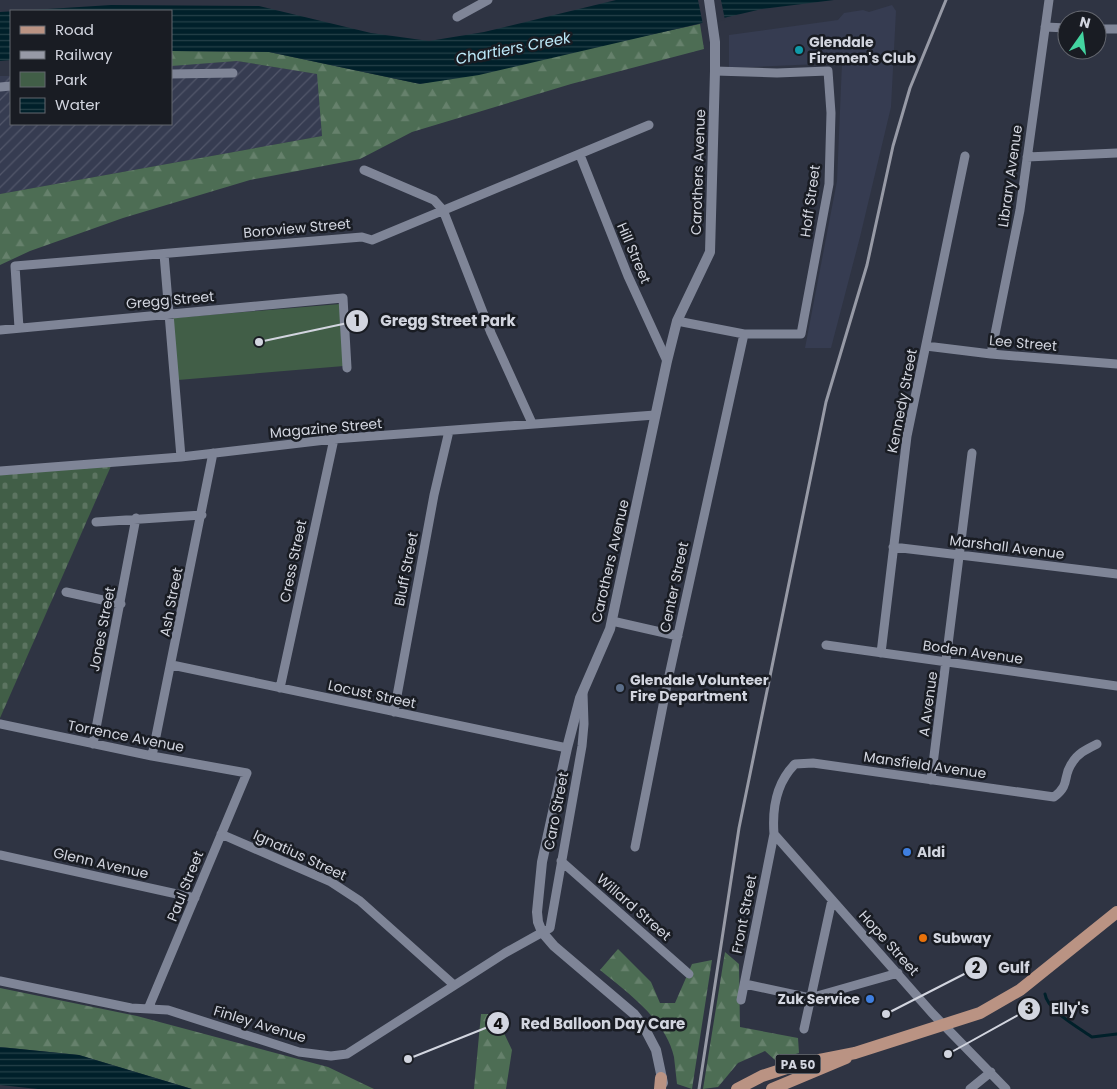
<svg xmlns="http://www.w3.org/2000/svg" width="1117" height="1089" font-family="Poppins,sans-serif">
  <defs>
    <pattern id="industrial-furrows" width="10" height="10" patternUnits="userSpaceOnUse" patternTransform="scale(1.25)"><rect width="10" height="10" fill="#363c51"/><path d="M-1 1l2-2M0 10L10 0M9 11l2-2" fill="none" stroke="#52576a"/></pattern>
    <pattern id="forest-firs" width="22" height="20" patternUnits="userSpaceOnUse" patternTransform="scale(1.25)"><rect width="22" height="20" fill="#4d6d54"/><path d="M5 1l3.5 6h-7zM16 11l3.5 6h-7z" fill="#66816c"/></pattern>
    <pattern id="cemetery-stones" width="16" height="16" patternUnits="userSpaceOnUse" patternTransform="scale(1.25)"><rect width="16" height="16" fill="#415e47"/><path d="M2 7V4a2 2 0 0 1 4 0v3zM10 15v-3a2 2 0 0 1 4 0v3z" fill="#5c7461"/></pattern>
    <pattern id="water-rules" width="6" height="5" patternUnits="userSpaceOnUse" patternTransform="scale(1.25)"><rect width="6" height="5" fill="#00202a"/><path d="M0 2.5h6" fill="none" stroke="#244048"/></pattern>
  </defs>
  <rect width="100%" height="100%" fill="#2f3443"/>
  <path fill="#363c51" d="M 892,5 L 896,11 L 891,107 L 860,237 L 831,348 L 805,348 L 837,181 L 842,63 L 729,68 L 729,35 L 838,20 L 844,13 L 863,10 L 869,12 Z"/>
  <path fill="url(#industrial-furrows)" d="M 237,61 L 318,74 L 322,136 L 0,194 L 0,76 L 11,76 L 11,124 L 171,124 L 171,65 Z"/>
  <path fill="url(#forest-firs)" d="M 700,24 L 704,49 L 571,84 L 412,132 L 360,159 L 250,180 L 123,218 L 30,251 L 0,265 L 0,194 L 322,136 L 317,74 L 237,61 L 171,66 L 171,51 L 269,52 L 420,84 Z
    M 618,949 L 651,982 L 660,1003 L 675,1003 L 692,964 L 712,960 L 692,1089 L 677,1084 C 676,1075 675,1066 674,1057 C 666,1020 627,992 600,970 Z
    M 725,952 L 739,964 L 740,1027 L 798,1038 L 799,1053 L 775,1060 L 765,1051 L 738,1063 L 718,1087 L 703,1089 Z
    M 0,988 L 137,1016 L 328,1067 L 374,1089 L 192,1089 L 79,1055 L 0,1047 Z
    M 481,1014 L 495,1014 L 512,1050 L 506,1089 L 474,1089 Z"/>
  <path fill="url(#cemetery-stones)" d="M 111,466 L 0,718 L 0,475 Z"/>
  <path fill="#415e47" d="M 340,304 L 344,366 L 178,380 L 173,318 Z"/>
  <path fill="url(#water-rules)" d="M 616,0 L 834,0 L 762,9 L 479,75 L 420,84 L 269,52 L 171,51 L 171,11 L 11,11 L 11,60 L 0,61 L 0,12 L 111,5 L 259,6 L 371,33 L 429,41 L 484,32 Z
    M 0,1047 L 79,1055 L 192,1089 L 38,1089 L 0,1085 Z"/>
  <path fill="#2f3443" d="M 698,0 L 721,0 L 725,20 L 703,25 Z"/>
  <g fill="none" stroke-linecap="round" stroke-linejoin="round">
    <path stroke="#00202a" stroke-width="3" d="M 1045,994 C 1047,1010 1079,1028 1092,1037 L 1117,1034"/>
    <path stroke="#7f8597" stroke-width="9" d="M 457,17 L 488,0
      M 1045,27 L 1067,28
      M 1097,29 L 1117,29
      M 171,74 L 233,73
      M 0,87 L 11,86
      M 580,155 L 628,276 L 667,361
      M 1027,157 L 1117,153
      M 364,170 L 434,200 L 443,210 L 491,333 L 532,423
      M 164,254 L 181,457
      M 677,321 L 744,334 L 801,334 L 829,184 L 831,113 L 828,71 L 777,73 L 715,71
      M 19,328 L 15,266 L 362,237 L 372,240 L 649,125
      M 0,330 L 343,298 L 347,368
      M 926,346 L 991,354 L 1117,364
      M 991,354 L 1020,210 L 1049,0
      M 0,471 L 181,457 L 334,439 L 655,415
      M 96,522 L 202,515
      M 893,547 L 1117,574
      M 66,592 L 121,604
      M 612,621 L 678,636
      M 826,645 L 1117,686
      M 881,653 L 907,436 L 965,156
      M 172,665 L 567,748
      M 280,688 L 334,439
      M 394,712 L 434,495 L 449,431
      M 0,724 L 152,756 L 247,773 L 148,1009
      M 93,744 L 136,518
      M 152,756 L 213,453
      M 931,780 L 972,453
      M 221,834 L 331,882 L 360,901 L 454,985
      M 774,834 L 932,1013 L 1006,1089
      M 635,847 L 668,680 L 744,334
      M 0,855 L 195,898
      M 561,861 L 689,974
      M 0,981 L 131,1008 L 168,1010 L 299,1052 L 331,1056 L 347,1054 L 505,953 L 550,928 L 582,746 L 584,724 L 583,693
      M 745,984 L 810,998 L 898,973
      M 741,1000 L 774,834 C 772,808 776,783 795,764 L 813,763 L 1054,797 C 1071,784 1062,777 1072,763 C 1078,753 1087,749 1097,744
      M 804,1029 L 832,900
      M 970,1089 L 991,1072"/>
    <path stroke="#7f8597" stroke-width="10" d="M 663,1083 L 656,1050 L 644,1027 L 634,1014 L 554,946 L 542,932 L 538,922 L 537,912 L 542,862 L 567,748 L 580,698 L 610,629 L 667,361 L 677,321 L 710,252 L 715,71 L 715,42 L 709,0"/>
    <path stroke="#ba9383" stroke-width="12" d="M 660,1089 L 661,1078
      M 737,1089 L 762,1076 L 799,1064 L 855,1053 L 980,1013 L 1020,990 L 1117,912
      M 772,1089 L 846,1058"/>
    <path stroke="#979aa6" stroke-width="3" d="M 699,1089 L 739,828 L 826,402 L 867,265 L 893,146 L 910,88 L 946,0"/>
  </g>
  <circle fill="#0f9aa8" stroke="#191c23" stroke-width="2" cx="799" cy="50" r="5"/>
  <circle fill="#5c6f8a" stroke="#191c23" stroke-width="2" cx="620" cy="688" r="5"/>
  <g fill="#3f7fe0" stroke="#191c23" stroke-width="2">
    <circle cx="907" cy="852" r="5"/>
    <circle cx="870" cy="999" r="5"/>
  </g>
  <circle fill="#e8710a" stroke="#191c23" stroke-width="2" cx="923" cy="938" r="5"/>
  <g text-anchor="middle" dominant-baseline="central" stroke-width="5" stroke-linejoin="round" paint-order="stroke">
    <rect fill="#191c23" stroke="#9a9ea7" stroke-width="1" x="775.5" y="1054.5" width="45" height="19" rx="4"/>
    <g font-size="12" font-weight="bold" fill="#d2d5df">
      <text x="798" y="1064">PA 50</text>
    </g>
    <g font-size="14" font-weight="bold" fill="#d2d5df" stroke="#191c23" text-anchor="start">
      <text x="809" y="42">Glendale<tspan x="809" dy="16">Firemen's Club</tspan></text>
      <text x="630" y="680">Glendale Volunteer<tspan x="630" dy="16">Fire Department</tspan></text>
      <text x="917" y="852">Aldi</text>
      <text x="933" y="938">Subway</text>
      <text x="860" y="999" text-anchor="end">Zuk Service</text>
    </g>
    <g font-size="14" fill="#d2d5df" stroke="#191c23">
      <text transform="translate(698 172) rotate(-88)">Carothers Avenue</text>
      <text transform="translate(1010 176) rotate(-82)">Library Avenue</text>
      <text transform="translate(810 201) rotate(-82)">Hoff Street</text>
      <text transform="translate(297 228) rotate(-5)">Boroview Street</text>
      <text transform="translate(634 253) rotate(67)">Hill Street</text>
      <text transform="translate(170 300) rotate(-5)">Gregg Street</text>
      <text transform="translate(1023 343) rotate(5)">Lee Street</text>
      <text transform="translate(902 401) rotate(-79)">Kennedy Street</text>
      <text transform="translate(326 428) rotate(-5)">Magazine Street</text>
      <text transform="translate(1007 547) rotate(7)">Marshall Avenue</text>
      <text transform="translate(293 561) rotate(-78)">Cress Street</text>
      <text transform="translate(610 561) rotate(-77)">Carothers Avenue</text>
      <text transform="translate(406 569) rotate(-79)">Bluff Street</text>
      <text transform="translate(674 587) rotate(-78)">Center Street</text>
      <text transform="translate(171 602) rotate(-79)">Ash Street</text>
      <text transform="translate(102 629) rotate(-79)">Jones Street</text>
      <text transform="translate(973 652) rotate(8)">Boden Avenue</text>
      <text transform="translate(372 694) rotate(12)">Locust Street</text>
      <text transform="translate(928 704) rotate(-82)">A Avenue</text>
      <text transform="translate(126 736) rotate(11)">Torrence Avenue</text>
      <text transform="translate(925 765) rotate(8)">Mansfield Avenue</text>
      <text transform="translate(556 811) rotate(-79)">Caro Street</text>
      <text transform="translate(300 855) rotate(25)">Ignatius Street</text>
      <text transform="translate(101 863) rotate(13)">Glenn Avenue</text>
      <text transform="translate(185 886) rotate(-68)">Paul Street</text>
      <text transform="translate(634 907) rotate(41)">Willard Street</text>
      <text transform="translate(744 914) rotate(-79)">Front Street</text>
      <text transform="translate(889 943) rotate(48)">Hope Street</text>
      <text transform="translate(260 1024) rotate(17)">Finley Avenue</text>
    </g>
    <g font-size="15" font-style="italic" fill="#bce8f8" stroke="#191c23">
      <text transform="translate(513 48) rotate(-11)">Chartiers Creek</text>
    </g>
  </g>
  <path fill="none" stroke="#d2d5df" stroke-width="2" d="M259 342L357 321M886 1014L976 968M948 1054L1029 1009M408 1059L498 1023"/>
  <g fill="#d2d5df" stroke="#191c23" stroke-width="2">
    <circle cx="259" cy="342" r="5"/>
    <circle cx="886" cy="1014" r="5"/>
    <circle cx="948" cy="1054" r="5"/>
    <circle cx="408" cy="1059" r="5"/>
    <circle cx="357" cy="321" r="12"/>
    <circle cx="976" cy="968" r="12"/>
    <circle cx="1029" cy="1009" r="12"/>
    <circle cx="498" cy="1023" r="12"/>
  </g>
  <g font-size="15" text-anchor="middle" font-weight="bold" fill="#111">
    <text x="357" y="326">1</text>
    <text x="976" y="973">2</text>
    <text x="1029" y="1014">3</text>
    <text x="498" y="1029">4</text>
  </g>
  <g font-size="15" text-anchor="middle" font-weight="bold" fill="#d2d5df" stroke="#191c23" stroke-width="5" stroke-linejoin="round" paint-order="stroke">
    <text x="448" y="326">Gregg Street Park</text>
    <text x="1014" y="973">Gulf</text>
    <text x="1070" y="1014">Elly's</text>
    <text x="603" y="1029">Red Balloon Day Care</text>
  </g>
  <rect x="10" y="10" width="162" height="115" fill="#191c23" stroke="#63666e"/>
  <rect x="20" y="26" width="25" height="8" fill="#ba9383" stroke="#63666e"/>
  <text x="55" y="35" font-size="15" fill="#d2d5df">Road</text>
  <rect x="20" y="51" width="25" height="8" fill="#979aa6" stroke="#63666e"/>
  <text x="55" y="60" font-size="15" fill="#d2d5df">Railway</text>
  <rect x="20" y="72" width="25" height="15" fill="#415e47" stroke="#63666e"/>
  <text x="55" y="85" font-size="15" fill="#d2d5df">Park</text>
  <rect x="20" y="98" width="25" height="15" fill="url(#water-rules)" stroke="#63666e"/>
  <text x="55" y="110" font-size="15" fill="#d2d5df">Water</text>
  <g transform="translate(1082 35) rotate(14)"><circle r="24" fill="#191c23" stroke="#63666e"/>
  <path d="M0-4L9 19L0 12L-9 19Z" fill="#43d4a0"/>
  <text y="-8" font-size="14" font-weight="bold" text-anchor="middle" fill="#d2d5df">N</text>
  </g>
</svg>
